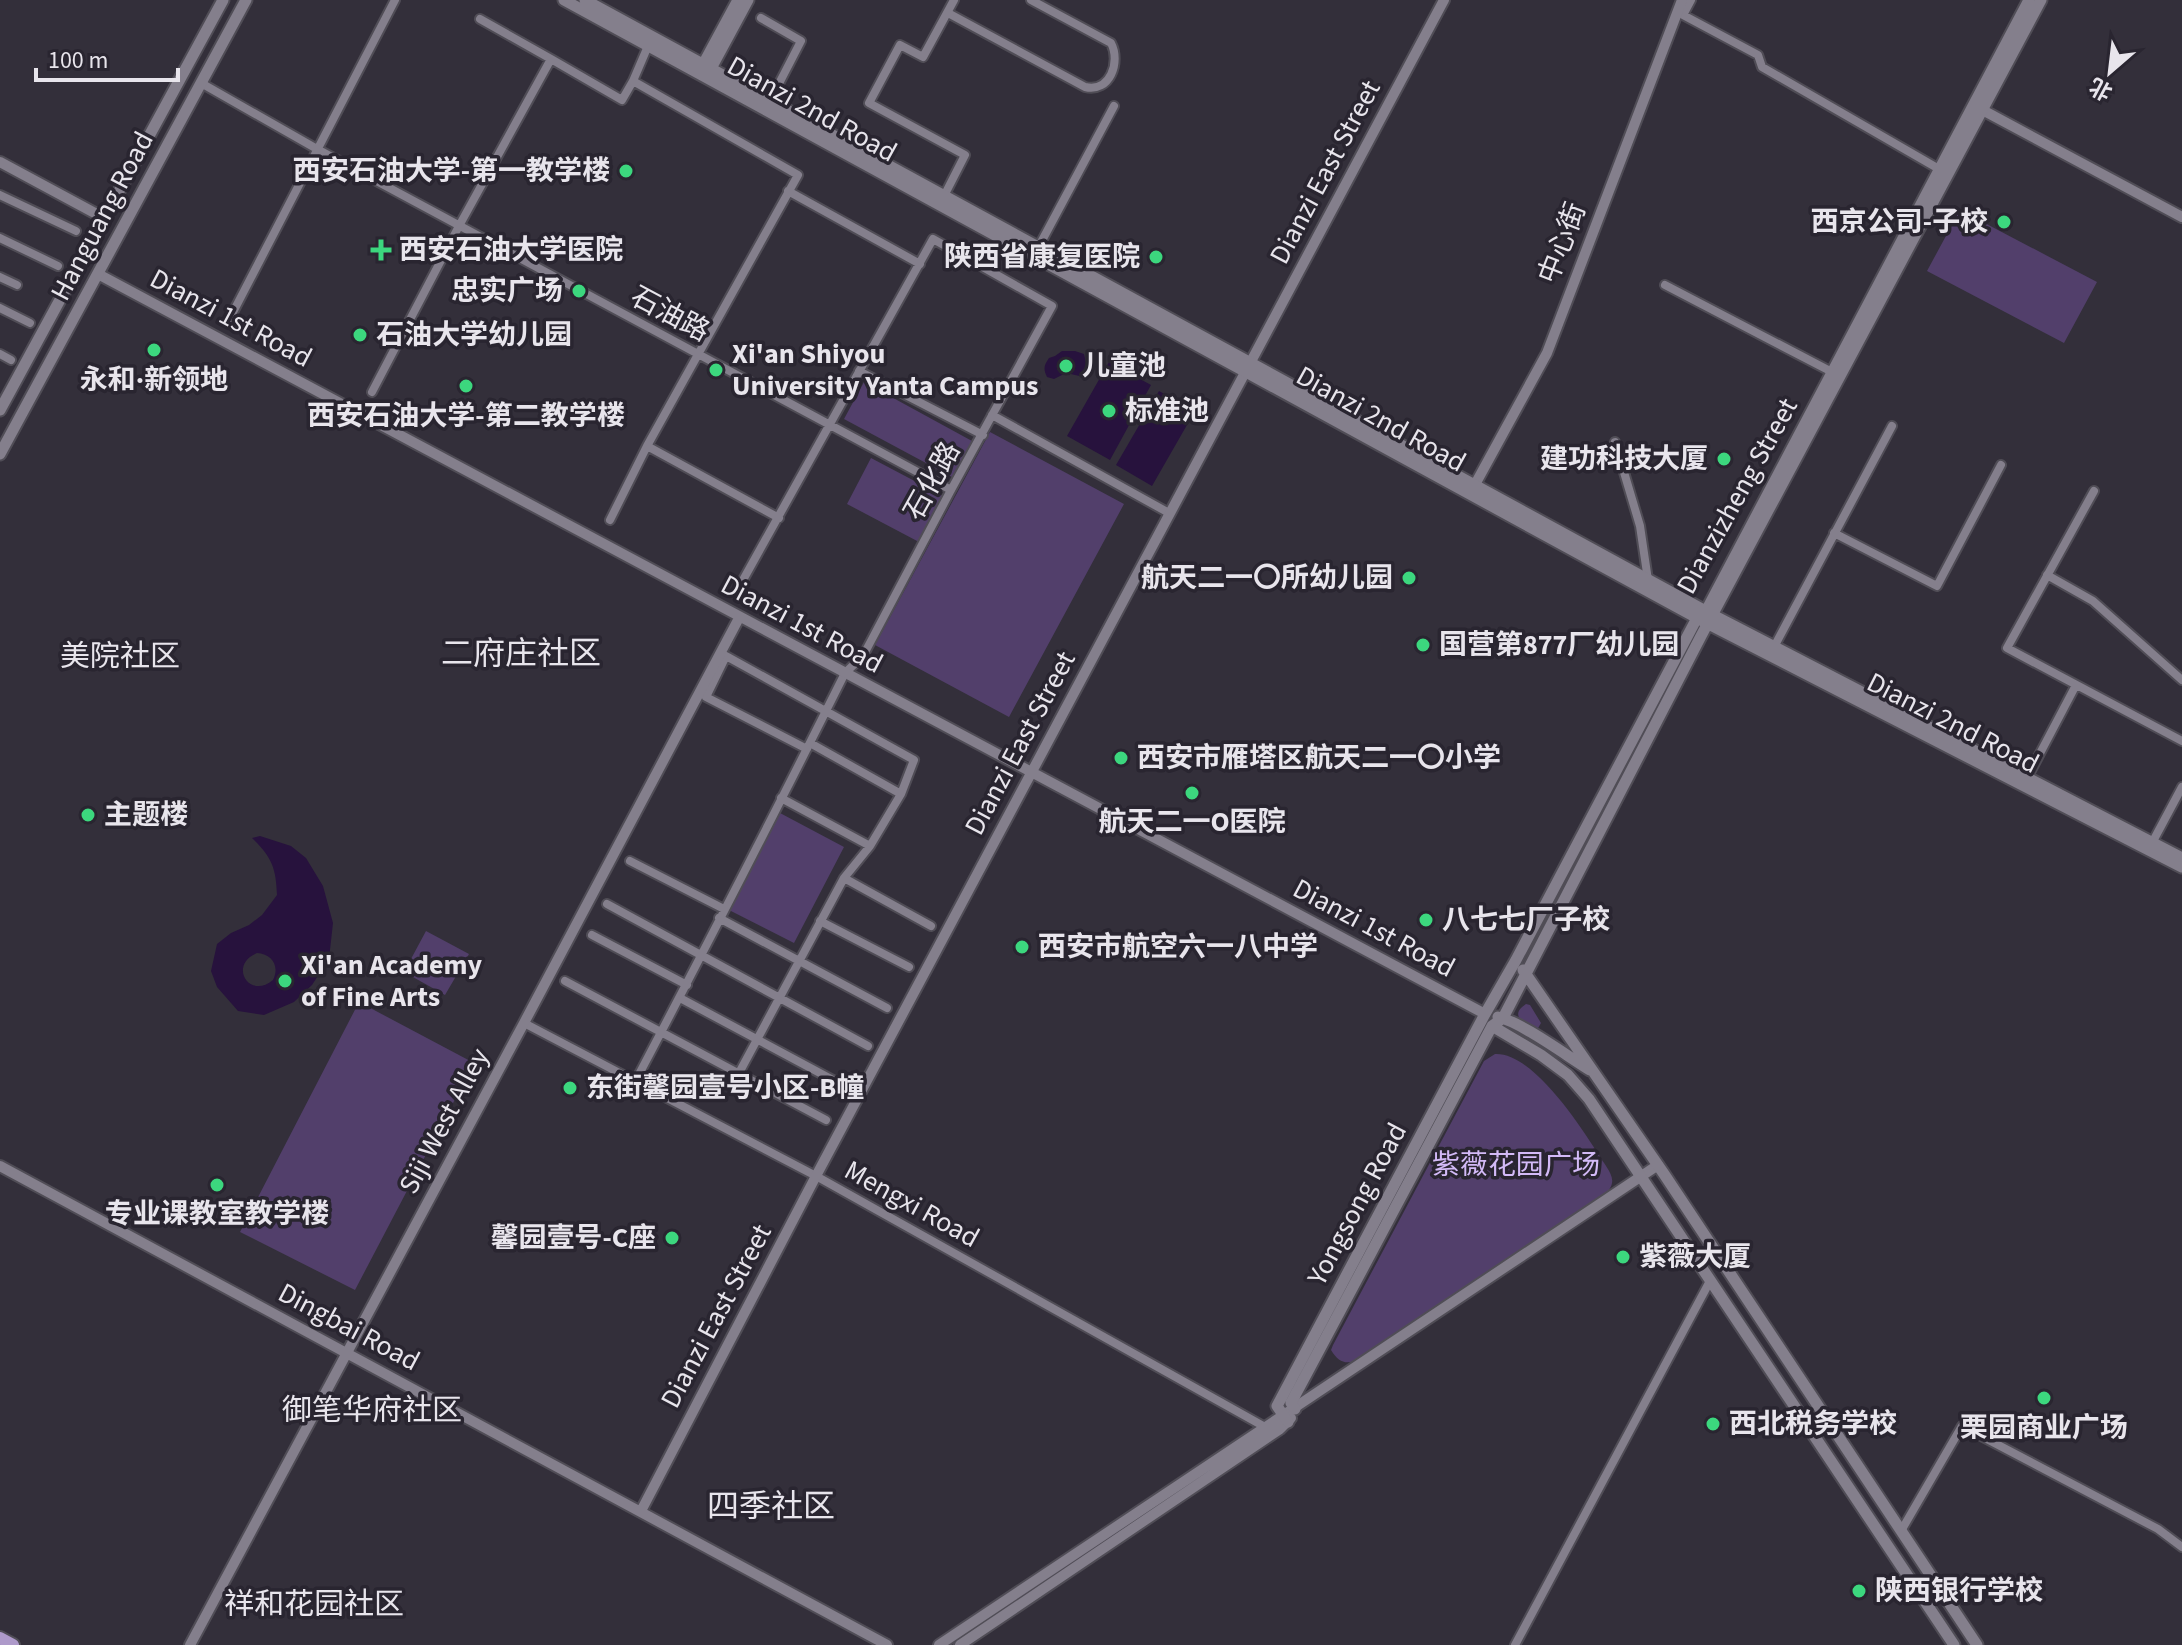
<svg xmlns="http://www.w3.org/2000/svg" width="2182" height="1645" font-family="'Source Sans 3','Noto Sans SC',sans-serif">
  <rect width="100%" height="100%" fill="#332f3a"/>
  <path fill="#523f6b" d="M 1960,210 L 2097,282 L 2064,343 L 1927,271 Z
    M 864,382 L 972,441 L 952,477 L 844,419 Z
    M 990,432 L 1124,504 L 1009,717 L 875,645 Z
    M 871,458 L 943,496 L 919,542 L 847,504 Z
    M 780,813 L 844,847 L 794,943 L 729,910 Z
    M 426,931 L 469,954 L 445,995 L 404,972 Z
    M 359,1002 L 474,1063 L 355,1290 L 240,1232 Z
    M 1526,1004 L 1530,1005 L 1541,1023 L 1537,1030 C 1525,1024 1508,1016 1526,1004 Z
    M 1495,1054 C 1533,1052 1581,1127 1599,1155 C 1603,1163 1614,1174 1612,1183 C 1611,1189 1606,1194 1601,1197 L 1363,1357 C 1349,1365 1340,1365 1331,1350 L 1333,1345 L 1484,1061 Z"/>
  <path fill="#27123d" fill-rule="evenodd" d="M 1062,351 L 1075,351 L 1084,354 L 1088,371 L 1084,377 L 1066,373 L 1054,379 L 1047,377 C 1043,369 1044,365 1049,358 L 1055,356 Z
    M 1109,362 L 1151,385 L 1110,460 L 1067,436 Z
    M 1159,391 L 1195,411 L 1152,486 L 1116,465 Z
    M 260,836 L 291,846 L 306,858 L 323,886 L 333,923 L 329,959 L 312,985 L 294,1002 L 264,1015 L 238,1011 L 217,987 L 211,971 L 217,944 L 231,933 L 249,925 L 262,915 L 277,895 C 276,868 272,857 252,838 ZM 257,953 C 272,954 280,966 273,980 C 249,1000 228,965 257,953 Z"/>
  <g fill="none" stroke-linecap="round" stroke-linejoin="round">
    <defs>
      <path id="minor" d="M 1691,0 L 1683,15 L 1758,55 L 1762,67 L 1939,169
        M 948,13 L 1085,87 C 1110,93 1121,62 1111,43 L 1031,0
        M 761,18 L 801,41 L 770,101
        M 480,19 L 551,59
        M 201,83 L 317,149 L 951,490
        M 788,191 L 920,264
        M 0,195 L 76,231
        M 944,196 L 965,155 L 869,103 L 900,45 L 923,57 L 954,0
        M 0,238 L 58,266
        M 1038,248 L 1114,106
        M 0,277 L 17,285
        M 1665,285 L 1832,372
        M 0,308 L 30,323
        M 230,318 L 395,0
        M 0,354 L 11,360
        M 859,371 L 983,435
        M 372,392 L 459,226 L 551,59 L 622,100 L 633,81 L 648,46
        M 992,415 L 1169,513
        M 1615,442 L 1640,526 L 1648,580
        M 647,446 L 779,518
        M 2094,491 L 2007,648 L 2182,741
        M 610,520 L 647,446 L 798,175 L 633,81
        M 1834,533 L 1937,586 L 2001,465
        M 2047,575 L 2093,601 L 2182,680
        M 1774,647 L 1892,426
        M 810,743 L 901,794
        M 2027,778 L 2076,685
        M 781,798 L 870,846 L 901,794 L 914,760 L 726,656 L 706,697 L 807,749
        M 2152,843 L 2182,787
        M 630,861 L 724,909
        M 844,878 L 931,926
        M 607,904 L 868,1046
        M 719,918 L 887,1008
        M 820,921 L 909,967
        M 592,935 L 687,985
        M 565,981 L 826,1120
        M 680,998 L 846,1087
        M 524,1023 L 816,1176 L 1265,1427 L 1268,1431
        M 739,1073 L 844,878 L 870,846
        M 636,1080 C 707,945 777,809 845,673 L 863,656 L 951,490 L 1052,306 L 933,239 L 743,580
        M 1901,1531 L 1962,1426 L 2158,1529 L 2182,1547
        M 1515,1645 L 1710,1281"/>
      <path id="tertiary" d="M 1975,106 L 2182,217
        M 0,162 L 104,218
        M 98,274 L 1485,1014
        M 1472,490 L 1547,353 L 1682,0
        M 0,1166 L 887,1645
        M 641,1511 L 816,1176 L 1444,0
        M 190,1645 L 524,1023 L 739,618
        M 939,1645 L 1658,1165
        M 960,1645 L 1280,1429 L 1291,1418"/>
      <path id="secondary" d="M 564,0 L 1697,618 L 2182,867
        M 585,0 L 1713,615 L 2182,858
        M 700,70 L 738,0
        M 708,74 L 748,0
        M 0,410 L 223,0
        M 0,454 L 246,0
        M 1523,970 L 1664,1174 L 1977,1645
        M 1498,1017 C 1521,1022 1567,1056 1590,1070
        M 1492,1026 L 1541,1055 L 1568,1075 L 1589,1099 L 1954,1645
        M 1295,1409 L 1291,1403 L 1492,1026 L 1503,1018 L 1701,636 L 2041,0
        M 1288,1422 L 1277,1406 L 1485,1014 L 1516,960 L 1697,618 L 1706,611 L 2029,0"/>
      <path id="primary" d="M 0,1638 L 13,1645"/>
    </defs>
    <use href="#minor" stroke="#504d56" stroke-width="12"/>
    <use href="#tertiary" stroke="#504d56" stroke-width="14"/>
    <use href="#secondary" stroke="#504d56" stroke-width="15"/>
    <use href="#primary" stroke="#504d56" stroke-width="16"/>
    <use href="#minor" stroke="#847f8c" stroke-width="8"/>
    <use href="#tertiary" stroke="#847f8c" stroke-width="10"/>
    <use href="#secondary" stroke="#847f8c" stroke-width="11"/>
    <use href="#primary" stroke="#ae9aca" stroke-width="12"/>
  </g>
  <g fill="#3cd77e" stroke="#292530" stroke-width="3">
    <circle cx="626" cy="171" r="8"/>
    <circle cx="2004" cy="222" r="8"/>
    <path d="M377 238h8v8h8v8h-8v8h-8v-8h-8v-8h8z"/>
    <circle cx="1156" cy="257" r="8"/>
    <circle cx="579" cy="291" r="8"/>
    <circle cx="360" cy="335" r="8"/>
    <circle cx="154" cy="350" r="8"/>
    <circle cx="1066" cy="366" r="8"/>
    <circle cx="716" cy="370" r="8"/>
    <circle cx="466" cy="386" r="8"/>
    <circle cx="1109" cy="411" r="8"/>
    <circle cx="1724" cy="459" r="8"/>
    <circle cx="1409" cy="578" r="8"/>
    <circle cx="1423" cy="645" r="8"/>
    <circle cx="1121" cy="758" r="8"/>
    <circle cx="1192" cy="793" r="8"/>
    <circle cx="88" cy="815" r="8"/>
    <circle cx="1426" cy="920" r="8"/>
    <circle cx="1022" cy="947" r="8"/>
    <circle cx="285" cy="981" r="8"/>
    <circle cx="570" cy="1088" r="8"/>
    <circle cx="217" cy="1185" r="8"/>
    <circle cx="672" cy="1238" r="8"/>
    <circle cx="1623" cy="1257" r="8"/>
    <circle cx="2044" cy="1398" r="8"/>
    <circle cx="1713" cy="1424" r="8"/>
    <circle cx="1859" cy="1591" r="8"/>
  </g>
  <g text-anchor="middle" dominant-baseline="central" stroke-width="7" stroke-linejoin="round" paint-order="stroke">
    <g font-size="28" fill="#e8e5ec" stroke="#292530">
      <text transform="translate(812 109) rotate(29)">Dianzi 2nd Road</text>
      <text transform="translate(1325 172) rotate(-62)">Dianzi East Street</text>
      <text transform="translate(102 216) rotate(-62)">Hanguang Road</text>
      <text transform="translate(1562 243) rotate(-69)">中心街</text>
      <text transform="translate(670 314) rotate(28)">石油路</text>
      <text transform="translate(231 318) rotate(28)">Dianzi 1st Road</text>
      <text transform="translate(1381 419) rotate(29)">Dianzi 2nd Road</text>
      <text transform="translate(932 481) rotate(-61)">石化路</text>
      <text transform="translate(1737 496) rotate(-61)">Dianzizheng Street</text>
      <text transform="translate(802 624) rotate(28)">Dianzi 1st Road</text>
      <text transform="translate(1953 723) rotate(27)">Dianzi 2nd Road</text>
      <text transform="translate(1020 743) rotate(-62)">Dianzi East Street</text>
      <text transform="translate(1374 928) rotate(28)">Dianzi 1st Road</text>
      <text transform="translate(444 1121) rotate(-62)">Siji West Alley</text>
      <text transform="translate(912 1204) rotate(29)">Mengxi Road</text>
      <text transform="translate(1357 1204) rotate(-62)">Yongsong Road</text>
      <text transform="translate(716 1316) rotate(-62)">Dianzi East Street</text>
      <text transform="translate(349 1327) rotate(28)">Dingbai Road</text>
    </g>
    <g font-size="28" font-weight="bold" fill="#e8e5ec" stroke="#292530" text-anchor="start">
      <text x="610" y="171" text-anchor="end">西安石油大学-第一教学楼</text>
      <text x="1988" y="222" text-anchor="end">西京公司-子校</text>
      <text x="399" y="250">西安石油大学医院</text>
      <text x="1140" y="257" text-anchor="end">陕西省康复医院</text>
      <text x="563" y="291" text-anchor="end">忠实广场</text>
      <text x="376" y="335">石油大学幼儿园</text>
      <text x="732" y="354">Xi'an Shiyou<tspan x="732" dy="32">University Yanta Campus</tspan></text>
      <text x="1082" y="366">儿童池</text>
      <text x="154" y="380" text-anchor="middle">永和·新领地</text>
      <text x="1125" y="411">标准池</text>
      <text x="466" y="416" text-anchor="middle">西安石油大学-第二教学楼</text>
      <text x="1708" y="459" text-anchor="end">建功科技大厦</text>
      <text x="1393" y="578" text-anchor="end">航天二一〇所幼儿园</text>
      <text x="1439" y="645">国营第877厂幼儿园</text>
      <text x="1137" y="758">西安市雁塔区航天二一〇小学</text>
      <text x="104" y="815">主题楼</text>
      <text x="1192" y="822" text-anchor="middle">航天二一O医院</text>
      <text x="1442" y="920">八七七厂子校</text>
      <text x="1038" y="947">西安市航空六一八中学</text>
      <text x="301" y="965">Xi'an Academy<tspan x="301" dy="32">of Fine Arts</tspan></text>
      <text x="586" y="1088">东街馨园壹号小区-B幢</text>
      <text x="217" y="1214" text-anchor="middle">专业课教室教学楼</text>
      <text x="656" y="1238" text-anchor="end">馨园壹号-C座</text>
      <text x="1639" y="1257">紫薇大厦</text>
      <text x="1729" y="1424">西北税务学校</text>
      <text x="2044" y="1428" text-anchor="middle">栗园商业广场</text>
      <text x="1875" y="1591">陕西银行学校</text>
    </g>
    <g font-size="28" fill="#d3baf7" stroke="#292530">
      <text x="1516" y="1165">紫薇花园广场</text>
    </g>
    <g font-size="30" fill="#e8e5ec" stroke="#292530">
      <text x="120" y="656">美院社区</text>
      <text x="372" y="1410">御笔华府社区</text>
      <text x="314" y="1604">祥和花园社区</text>
    </g>
    <g font-size="32" fill="#e8e5ec" stroke="#292530">
      <text x="521" y="654">二府庄社区</text>
      <text x="771" y="1507">四季社区</text>
    </g>
  </g>
  <g transform="translate(2110 72) rotate(208)" stroke="#292530" stroke-width="6" paint-order="stroke">
  <path d="M0-6L14 30L0 20L-14 30Z" fill="#e8e5ec"/>
  <text y="-12" font-size="22" font-weight="bold" text-anchor="middle" fill="#e8e5ec">北</text>
  </g>
  <path d="M36 68v12h142v-12" fill="none" stroke="#e8e5ec" stroke-width="4"/>
  <text x="48" y="68" font-size="24" fill="#e8e5ec" stroke="#292530" stroke-width="6" paint-order="stroke">100 m</text>
</svg>
